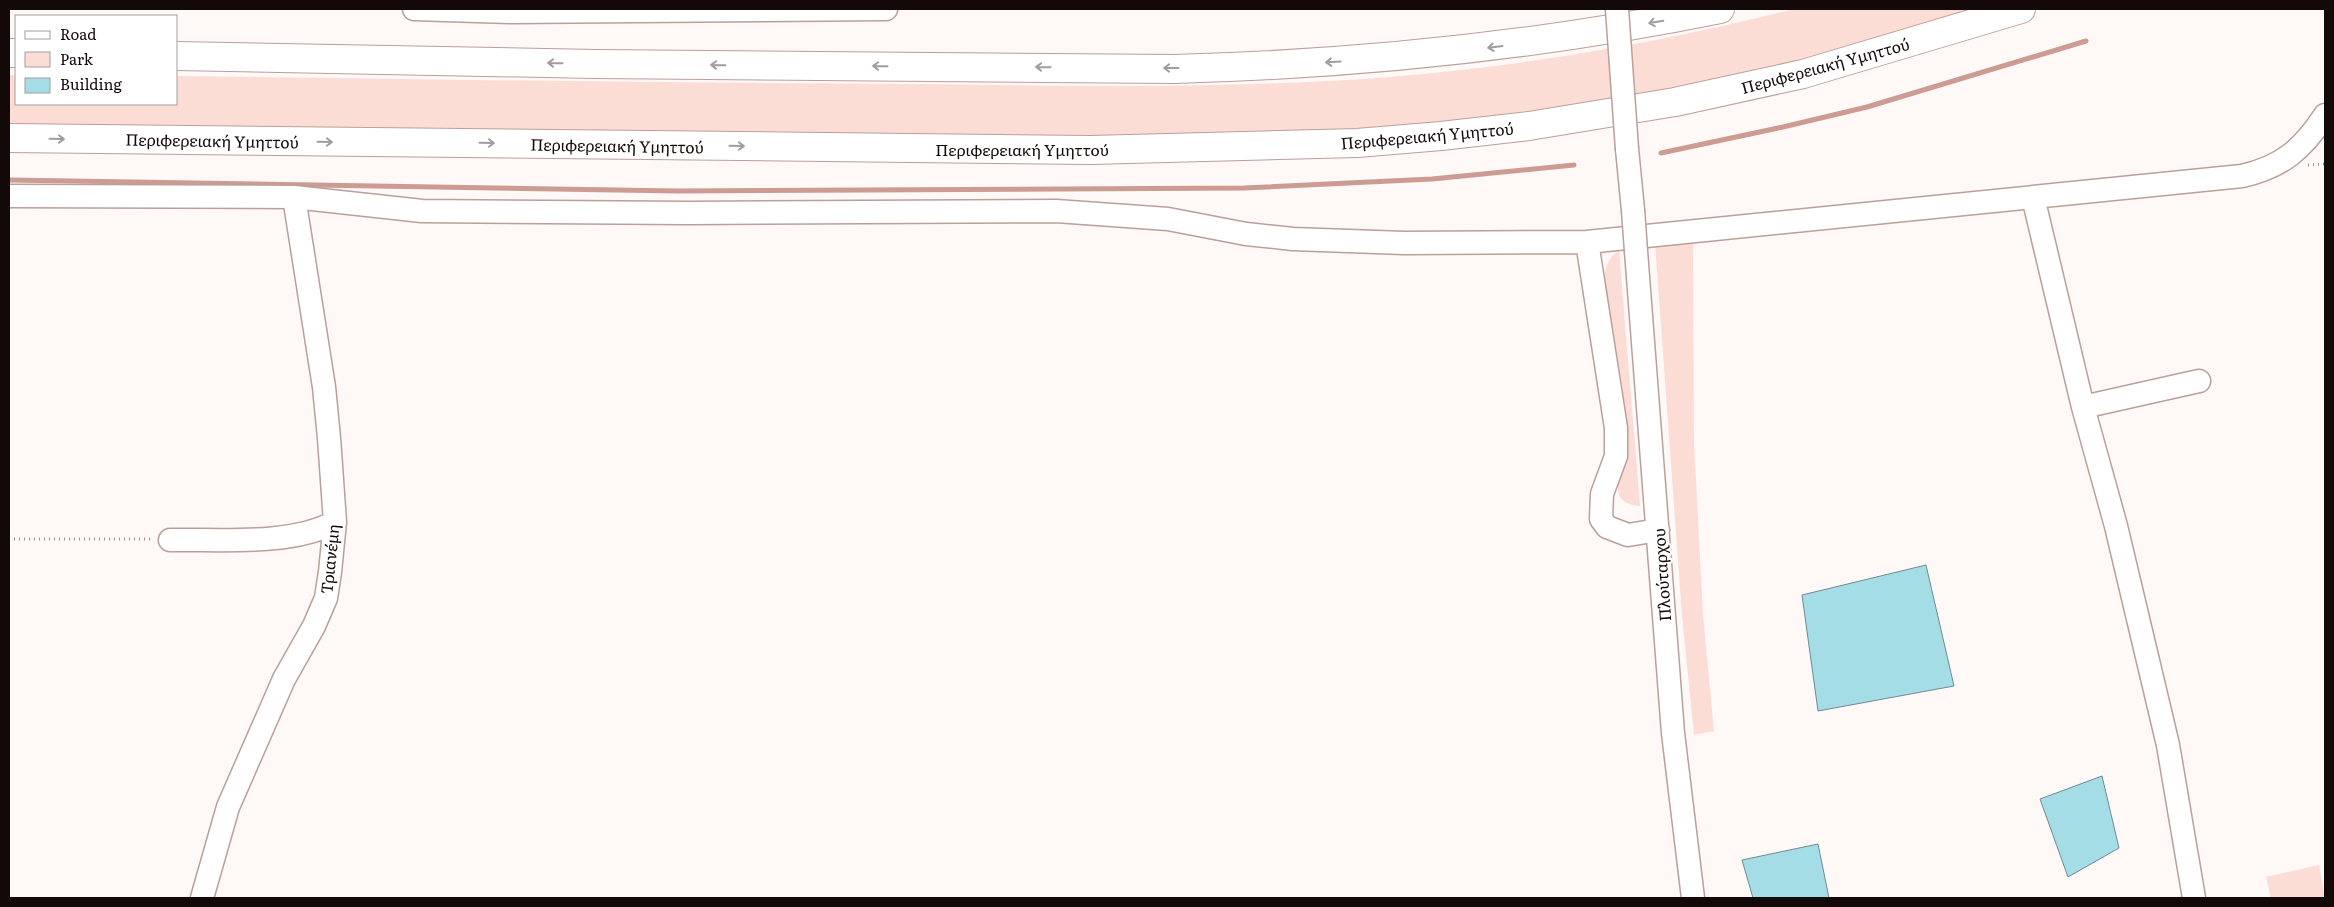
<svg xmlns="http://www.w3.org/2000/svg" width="2334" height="907" font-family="Literata,serif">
  <rect width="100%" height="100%" fill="#fef8f6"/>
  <path fill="#fcddd6" d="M 1794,9 L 1989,9 L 1797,62 L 1682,87 L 1561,107 L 1448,121 L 1329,131 L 1093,137 L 9,125 L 9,75 L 16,75 L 16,104 L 176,104 L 176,76 C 418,79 661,83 903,84 C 1044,85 1186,89 1327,81 C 1484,73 1642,47 1794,9 Z
    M 1693,238 L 1694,442 L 1703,614 L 1714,731 L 1694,735 L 1682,616 L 1655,243 Z
    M 1619,250 L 1640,506 C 1632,505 1625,504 1620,497 C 1613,483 1625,445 1625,429 C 1626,381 1611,332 1604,284 C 1605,269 1606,260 1619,250 Z
    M 2319,865 L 2325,898 L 2271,898 L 2266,877 Z"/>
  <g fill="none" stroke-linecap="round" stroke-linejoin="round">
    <path stroke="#cc9c92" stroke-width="5" d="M 1661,153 L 1783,127 L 1867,107 L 2086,41
      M 9,180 L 677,191 L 1244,188 L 1432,179 L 1574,165"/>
  </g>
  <path fill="#a5dde6" stroke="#6d8b90" d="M 1926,565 L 1954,686 L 1818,711 L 1802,595 Z
    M 2102,776 L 2119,848 L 2068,877 L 2040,799 Z
    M 1818,844 L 1829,898 L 1753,898 L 1742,860 Z"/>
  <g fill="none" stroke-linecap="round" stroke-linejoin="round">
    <defs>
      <path id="minor" d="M 414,9 L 510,12 L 886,9
        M 1627,149 L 1633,210
        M 9,196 L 294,197 L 422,211 L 689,213 L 1056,211 L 1168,219 L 1246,234 L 1293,239 L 1404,243 L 1587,242 L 2242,176 C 2282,167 2303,149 2325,115
        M 2033,197 L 2083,407 L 2116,526 L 2168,745 L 2194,898
        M 1587,242 L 1616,428 L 1616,456 L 1602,494 L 1601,519 L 1607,527 L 1628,535 L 1658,530
        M 1636,251 L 1673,733 L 1693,898
        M 2083,407 L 2199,381
        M 170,540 C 220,539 291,546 335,522
        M 202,898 L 228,807 L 284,679 L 314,626 L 326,598 L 330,572 L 335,522 L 329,438 L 324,387 L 294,197"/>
      <path id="highway" d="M 9,53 L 16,53
        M 176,56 L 595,64 L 1174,69 C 1360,64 1538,46 1720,9
        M 9,138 L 1091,150 L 1357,143 L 1441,136 L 1529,126 L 1675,102 L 1803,74 L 2021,9"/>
    </defs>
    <use href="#minor" stroke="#bb9f99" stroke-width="25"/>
    <use href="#highway" stroke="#bb9f99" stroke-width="30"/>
    <path stroke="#9b9391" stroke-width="3" stroke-dasharray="1 4" stroke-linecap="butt" d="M 2308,165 L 2325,164
      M 9,539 L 152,539"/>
    <use href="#minor" stroke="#fff" stroke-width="22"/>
    <use href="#highway" stroke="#fff" stroke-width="28"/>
    <defs>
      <path id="minor-bridge" d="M 1617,9 L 1627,149
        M 1633,210 L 1636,251"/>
    </defs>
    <use href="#minor-bridge" stroke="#bb9f99" stroke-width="25" stroke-linecap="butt"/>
    <use href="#minor-bridge" stroke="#fff" stroke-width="22"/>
  </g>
  <defs><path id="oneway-shaft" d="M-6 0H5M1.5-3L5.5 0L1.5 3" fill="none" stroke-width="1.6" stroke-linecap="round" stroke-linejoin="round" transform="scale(1.25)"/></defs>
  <g stroke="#a19d9c">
    <use href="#oneway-shaft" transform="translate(1656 22) rotate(170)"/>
    <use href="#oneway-shaft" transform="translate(1495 47) rotate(173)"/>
    <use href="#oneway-shaft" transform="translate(1333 62) rotate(177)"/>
    <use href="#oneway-shaft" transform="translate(555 63) rotate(-179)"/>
    <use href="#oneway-shaft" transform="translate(718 65) rotate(-179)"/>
    <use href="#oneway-shaft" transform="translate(880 66) rotate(-179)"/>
    <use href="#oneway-shaft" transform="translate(1043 67) rotate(-179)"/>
    <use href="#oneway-shaft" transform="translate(1171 68) rotate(180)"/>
    <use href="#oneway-shaft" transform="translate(57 139) rotate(1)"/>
    <use href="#oneway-shaft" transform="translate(325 142) rotate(1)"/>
    <use href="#oneway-shaft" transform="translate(487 143) rotate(1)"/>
    <use href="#oneway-shaft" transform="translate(737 146) rotate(1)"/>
  </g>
  <g text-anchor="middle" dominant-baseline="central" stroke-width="4" stroke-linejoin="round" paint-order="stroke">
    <g font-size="16" fill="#130908" stroke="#fff">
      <text transform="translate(1825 65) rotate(-15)">Περιφερειακή Υμηττού</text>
      <text transform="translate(1427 135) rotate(-5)">Περιφερειακή Υμηττού</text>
      <text transform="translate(212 140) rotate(1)">Περιφερειακή Υμηττού</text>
      <text transform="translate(617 145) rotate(1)">Περιφερειακή Υμηττού</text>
      <text x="1022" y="149">Περιφερειακή Υμηττού</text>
      <text transform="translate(329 559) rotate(-84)">Τριανέμη</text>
      <text transform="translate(1661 575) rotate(-94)">Πλούταρχου</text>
    </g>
  </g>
  <rect width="2334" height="907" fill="none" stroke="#130908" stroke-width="20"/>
  <rect x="15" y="15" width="162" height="90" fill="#ffffff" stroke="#a19d9c"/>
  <rect x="25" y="31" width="25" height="8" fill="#ffffff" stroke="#a19d9c"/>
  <text x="60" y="40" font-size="15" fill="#130908">Road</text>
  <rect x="25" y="52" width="25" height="15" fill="#fcddd6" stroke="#a19d9c"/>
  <text x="60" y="65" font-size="15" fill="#130908">Park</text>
  <rect x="25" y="78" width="25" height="15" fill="#a5dde6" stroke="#a19d9c"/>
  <text x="60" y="90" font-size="15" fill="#130908">Building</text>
</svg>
